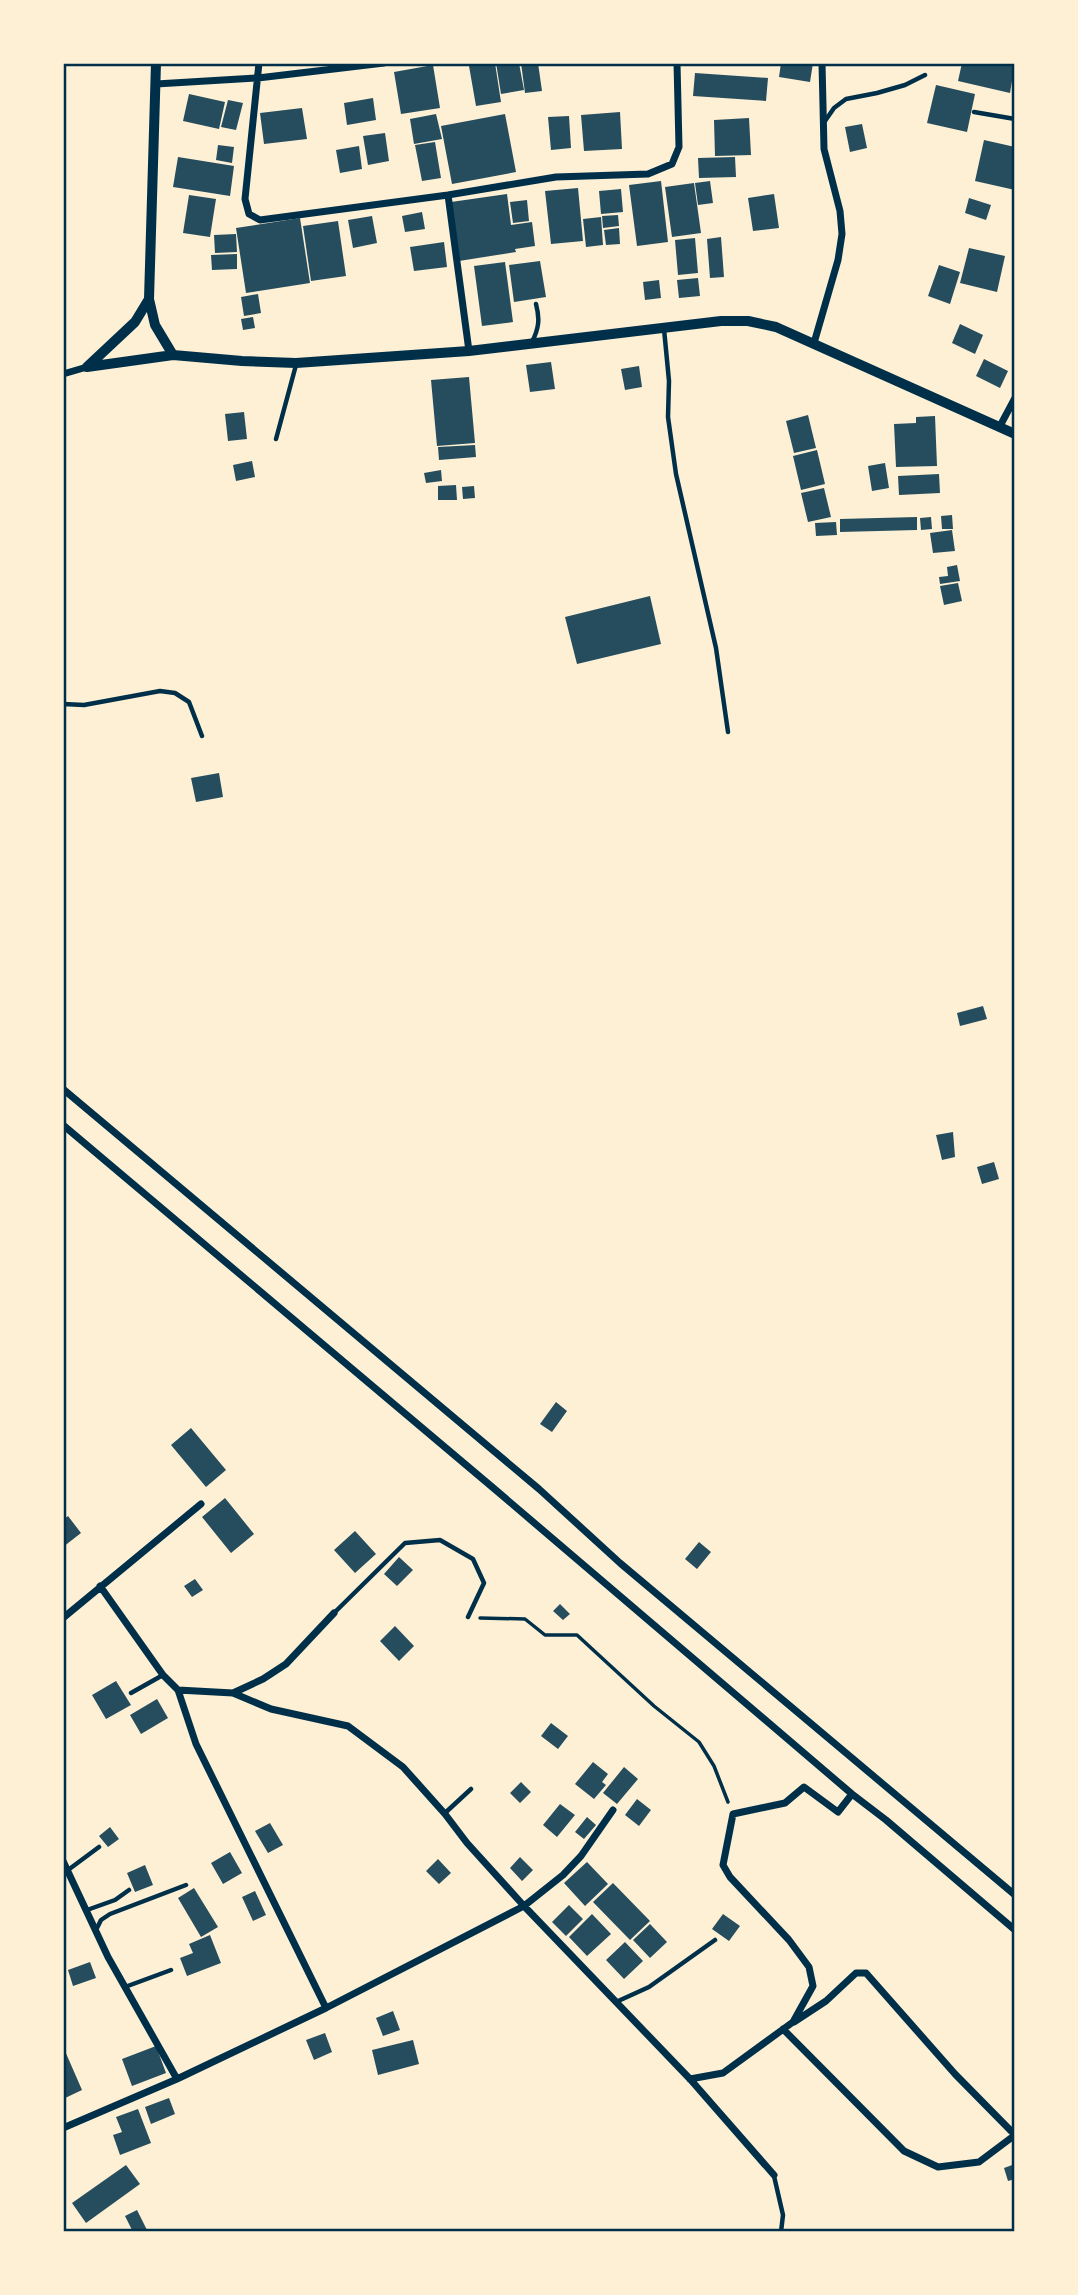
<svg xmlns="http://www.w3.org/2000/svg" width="1078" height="2295" font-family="'Fira Sans',sans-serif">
  <rect width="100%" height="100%" fill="#fdf0d5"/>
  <path fill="#264d5e" d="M 485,63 L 495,63 L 501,102 L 476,106 L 469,66 Z
    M 496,63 L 519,63 L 524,90 L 501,94 Z
    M 521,63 L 538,63 L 542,91 L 525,93 Z
    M 781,63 L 813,63 L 810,82 L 779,77 Z
    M 962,63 L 1015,63 L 1010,93 L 958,81 Z
    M 433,65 L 440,108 L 401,114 L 394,72 Z
    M 695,73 L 768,78 L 766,101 L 693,96 Z
    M 936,85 L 975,94 L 967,132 L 927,123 Z
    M 189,94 L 225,102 L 219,129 L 183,121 Z
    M 373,98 L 376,120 L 347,125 L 344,103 Z
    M 228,100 L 243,103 L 236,130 L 221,127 Z
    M 302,108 L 307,139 L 264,144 L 260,113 Z
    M 620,112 L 622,149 L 584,151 L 581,115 Z
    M 436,114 L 442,139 L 414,144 L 410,119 Z
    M 505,114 L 516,172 L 452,184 L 441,126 Z
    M 569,116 L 571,148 L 551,150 L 548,117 Z
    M 749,118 L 751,155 L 715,156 L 714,120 Z
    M 862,124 L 867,148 L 850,152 L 845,127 Z
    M 385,133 L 389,161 L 368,165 L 363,136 Z
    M 984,140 L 1015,147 L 1015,190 L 975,181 Z
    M 435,142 L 441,178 L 422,181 L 415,145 Z
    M 218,145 L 234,147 L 232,163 L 216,160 Z
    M 359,146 L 362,169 L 340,173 L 336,150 Z
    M 178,157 L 234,166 L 230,196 L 173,187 Z
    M 735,157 L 736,177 L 699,178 L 698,158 Z
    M 661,181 L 668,242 L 637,246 L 629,185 Z
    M 710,181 L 713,203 L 698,205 L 695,183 Z
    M 694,183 L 701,233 L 672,237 L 665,187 Z
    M 578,188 L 583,241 L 551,244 L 545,191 Z
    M 621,189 L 623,212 L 601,214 L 599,191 Z
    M 507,194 L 511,225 L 532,222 L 535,246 L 515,249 L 516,252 L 459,261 L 451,202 Z
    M 774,194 L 779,228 L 753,231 L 748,198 Z
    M 189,195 L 216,199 L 210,237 L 183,233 Z
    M 969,198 L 991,205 L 986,220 L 965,213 Z
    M 527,200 L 529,221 L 513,223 L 510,202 Z
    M 422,212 L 425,229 L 405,232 L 402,216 Z
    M 618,215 L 619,226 L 603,228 L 602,216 Z
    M 372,216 L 377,243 L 353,248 L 348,220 Z
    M 601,217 L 603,245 L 586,247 L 583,219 Z
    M 300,218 L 310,283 L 246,293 L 236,228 Z
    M 338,221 L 346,276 L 311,281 L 303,226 Z
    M 619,228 L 620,244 L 606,245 L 604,230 Z
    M 236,234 L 237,252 L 215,253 L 214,235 Z
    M 721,237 L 724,277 L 710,278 L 707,239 Z
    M 695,238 L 698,273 L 678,275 L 675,240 Z
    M 444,242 L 447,267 L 414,271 L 410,247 Z
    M 969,248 L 1005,256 L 997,292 L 960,283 Z
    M 237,254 L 237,269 L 212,270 L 211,255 Z
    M 540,261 L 546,297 L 514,302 L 509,265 Z
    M 505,262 L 513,322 L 482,326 L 474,266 Z
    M 939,265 L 960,272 L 950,304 L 928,296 Z
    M 698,278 L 700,296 L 679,298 L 677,280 Z
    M 659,280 L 661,298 L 645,300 L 643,282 Z
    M 258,294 L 261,313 L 244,316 L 241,297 Z
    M 253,317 L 255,328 L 243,330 L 241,319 Z
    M 960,324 L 983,335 L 975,354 L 952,343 Z
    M 984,359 L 1008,371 L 1000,388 L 976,376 Z
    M 551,362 L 555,389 L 530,392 L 526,365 Z
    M 639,366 L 642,387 L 625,390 L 621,369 Z
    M 469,377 L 475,443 L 437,446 L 431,380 Z
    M 244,412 L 247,439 L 228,441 L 225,414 Z
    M 808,415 L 816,448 L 794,453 L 786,421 Z
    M 935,416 L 937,466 L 896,467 L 894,424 L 916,423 L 916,417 Z
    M 475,445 L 476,457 L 439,460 L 438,447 Z
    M 817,450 L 825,484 L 801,490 L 793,456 Z
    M 252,461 L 255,477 L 236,481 L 233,465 Z
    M 885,463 L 889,488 L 872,491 L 868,466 Z
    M 441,470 L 442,481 L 426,483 L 424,473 Z
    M 939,474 L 940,493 L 899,495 L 898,476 Z
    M 456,485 L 457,500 L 438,500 L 438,486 Z
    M 474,486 L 475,498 L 463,499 L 462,487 Z
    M 824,488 L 831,517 L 808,522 L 801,493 Z
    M 952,515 L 953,529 L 942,529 L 941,516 Z
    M 917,517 L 917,530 L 840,532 L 840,519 Z
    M 931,517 L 932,529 L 921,530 L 920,518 Z
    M 836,522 L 837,535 L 816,536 L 815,523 Z
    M 952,530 L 955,551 L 933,553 L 930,533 Z
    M 957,565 L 960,581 L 940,584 L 939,577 L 948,576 L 947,567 Z
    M 958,583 L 962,601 L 944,605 L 940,586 Z
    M 650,596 L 661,644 L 577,664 L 565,617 Z
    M 219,773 L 223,797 L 196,802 L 191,778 Z
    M 983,1006 L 987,1019 L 960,1026 L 957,1013 Z
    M 953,1132 L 955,1157 L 942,1160 L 936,1135 Z
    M 994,1162 L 999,1179 L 982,1184 L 977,1167 Z
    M 556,1402 L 567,1411 L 552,1432 L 540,1424 Z
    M 191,1428 L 226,1470 L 206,1487 L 171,1445 Z
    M 225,1498 L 254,1534 L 231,1553 L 202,1517 Z
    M 68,1516 L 81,1533 L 63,1547 L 63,1520 Z
    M 355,1531 L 376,1554 L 355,1573 L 334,1550 Z
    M 699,1542 L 711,1552 L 697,1569 L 685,1559 Z
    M 399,1557 L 413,1570 L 397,1586 L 384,1574 Z
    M 195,1579 L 203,1590 L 192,1597 L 184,1586 Z
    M 560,1604 L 570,1614 L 563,1620 L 553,1611 Z
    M 395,1626 L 414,1646 L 399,1661 L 380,1641 Z
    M 116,1681 L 131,1705 L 106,1719 L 92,1695 Z
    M 157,1699 L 168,1718 L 141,1734 L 130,1715 Z
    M 551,1723 L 568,1736 L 558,1749 L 541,1736 Z
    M 593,1762 L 608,1774 L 602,1782 L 606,1785 L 594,1799 L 575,1784 Z
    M 624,1767 L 638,1779 L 617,1804 L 603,1793 Z
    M 521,1782 L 531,1792 L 520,1803 L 510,1793 Z
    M 637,1799 L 651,1810 L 639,1826 L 625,1815 Z
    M 560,1804 L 575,1815 L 557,1837 L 543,1825 Z
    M 587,1817 L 596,1825 L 584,1839 L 575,1832 Z
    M 270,1823 L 283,1845 L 268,1853 L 255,1831 Z
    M 110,1827 L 119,1839 L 108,1847 L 99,1836 Z
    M 230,1852 L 242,1873 L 223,1884 L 211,1863 Z
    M 520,1857 L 533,1870 L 522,1881 L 510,1868 Z
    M 438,1859 L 451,1873 L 439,1884 L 426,1871 Z
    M 587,1862 L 608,1884 L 585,1906 L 564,1883 Z
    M 145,1865 L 153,1885 L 135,1892 L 127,1873 Z
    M 613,1883 L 650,1921 L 630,1940 L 593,1902 Z
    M 194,1888 L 218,1927 L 201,1937 L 178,1898 Z
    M 255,1891 L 266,1915 L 253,1921 L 242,1897 Z
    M 569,1905 L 583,1919 L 566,1936 L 552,1922 Z
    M 592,1914 L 611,1934 L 587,1956 L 569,1937 Z
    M 723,1914 L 740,1926 L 729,1941 L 712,1929 Z
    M 650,1924 L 667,1942 L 650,1958 L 633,1940 Z
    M 210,1935 L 221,1963 L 187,1976 L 180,1958 L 193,1953 L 189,1944 Z
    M 625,1942 L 643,1961 L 624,1979 L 606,1960 Z
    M 90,1962 L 96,1978 L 73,1986 L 68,1970 Z
    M 393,2011 L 400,2030 L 383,2036 L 376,2018 Z
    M 325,2033 L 332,2052 L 314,2060 L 306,2040 Z
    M 413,2040 L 419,2064 L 378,2075 L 372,2050 Z
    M 156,2046 L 166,2073 L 132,2086 L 122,2059 Z
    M 65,2051 L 82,2090 L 63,2099 L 63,2052 Z
    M 169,2098 L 175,2114 L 151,2124 L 145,2107 Z
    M 138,2109 L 151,2143 L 120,2155 L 113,2135 L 122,2132 L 116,2117 Z
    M 1015,2164 L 1015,2179 L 1008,2181 L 1004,2168 Z
    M 126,2165 L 140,2184 L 86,2223 L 72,2203 Z
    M 137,2210 L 148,2232 L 133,2232 L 125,2216 Z"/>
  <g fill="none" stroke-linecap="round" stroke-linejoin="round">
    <path stroke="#003049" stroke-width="3.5" d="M 480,1618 L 525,1619 L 545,1635 L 577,1635 L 654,1706 L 699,1742 L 714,1766 L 728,1802"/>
    <path stroke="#003049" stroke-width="4.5" d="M 974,112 L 1015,119
      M 825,121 L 834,108 L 846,99 L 877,93 L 905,85 L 925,75
      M 664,329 L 669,381 L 668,417 L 676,474 L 716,648 L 728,732
      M 532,342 C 539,328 540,319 536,304
      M 276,439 L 296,365
      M 63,704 L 84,705 L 160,691 L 175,693 L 189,702 L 202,736
      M 334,1613 L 405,1543 L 440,1540 L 473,1559 L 484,1583 L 468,1617
      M 131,1693 L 163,1675
      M 445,1813 L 471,1789
      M 68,1870 L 99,1847
      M 87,1910 L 115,1900 L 129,1890
      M 96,1930 L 101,1920 L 110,1914 L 186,1885
      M 125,1987 L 171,1970
      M 616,2002 L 649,1987 L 715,1940
      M 774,2176 L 783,2215 L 781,2232"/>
    <path stroke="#003049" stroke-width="7" d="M 259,63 L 245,199 L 249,214 L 260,220 L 448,195 L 556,177 L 648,174 L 672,164 L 679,147 L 677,63
      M 156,84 L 258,78 L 384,63
      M 448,195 L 469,351
      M 814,343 L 838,260 L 842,234 L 840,211 L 824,149 L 822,63
      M 63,374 L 87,367
      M 1000,426 L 1015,398
      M 63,1089 L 539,1489 L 620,1563 L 1015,1895
      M 63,1125 L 491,1486 L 852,1794 L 886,1820 L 1015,1930
      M 63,1618 L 201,1504
      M 178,1690 L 233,1693 L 271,1709 L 348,1726 L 403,1767 L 445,1814 L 467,1843 L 524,1906 L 563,1875 L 581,1856 L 613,1810
      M 233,1693 L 263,1679 L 286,1664 L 334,1613
      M 63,1861 L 108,1957 L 177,2079
      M 326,2008 L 524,1906 L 690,2079 L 774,2175
      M 794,2022 L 826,2001 L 856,1973 L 866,1973 L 955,2074 L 1015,2135
      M 783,2029 L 904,2151 L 938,2167 L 979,2162 L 1015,2135
      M 690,2079 L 723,2073 L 793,2022 L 813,1986 L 809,1967 L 789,1940 L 730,1877 L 723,1865 L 733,1814 L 785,1803 L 804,1787 L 838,1812 L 852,1794
      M 63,2128 L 177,2079 L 326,2008 L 196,1744 L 178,1690 L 163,1675 L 100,1586"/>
    <path stroke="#003049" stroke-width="10" d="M 156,63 L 149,299 L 155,325 L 173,355
      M 87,367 L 173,355 L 242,361 L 296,363 L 469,351 L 721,321 L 748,321 L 776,327 L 1015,434
      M 87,367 L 135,322 L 149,299"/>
  </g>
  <rect width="1078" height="2295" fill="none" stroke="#fdf0d5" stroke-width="130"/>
  <rect x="65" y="65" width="948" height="2165" fill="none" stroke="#003049" stroke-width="2.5"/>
</svg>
